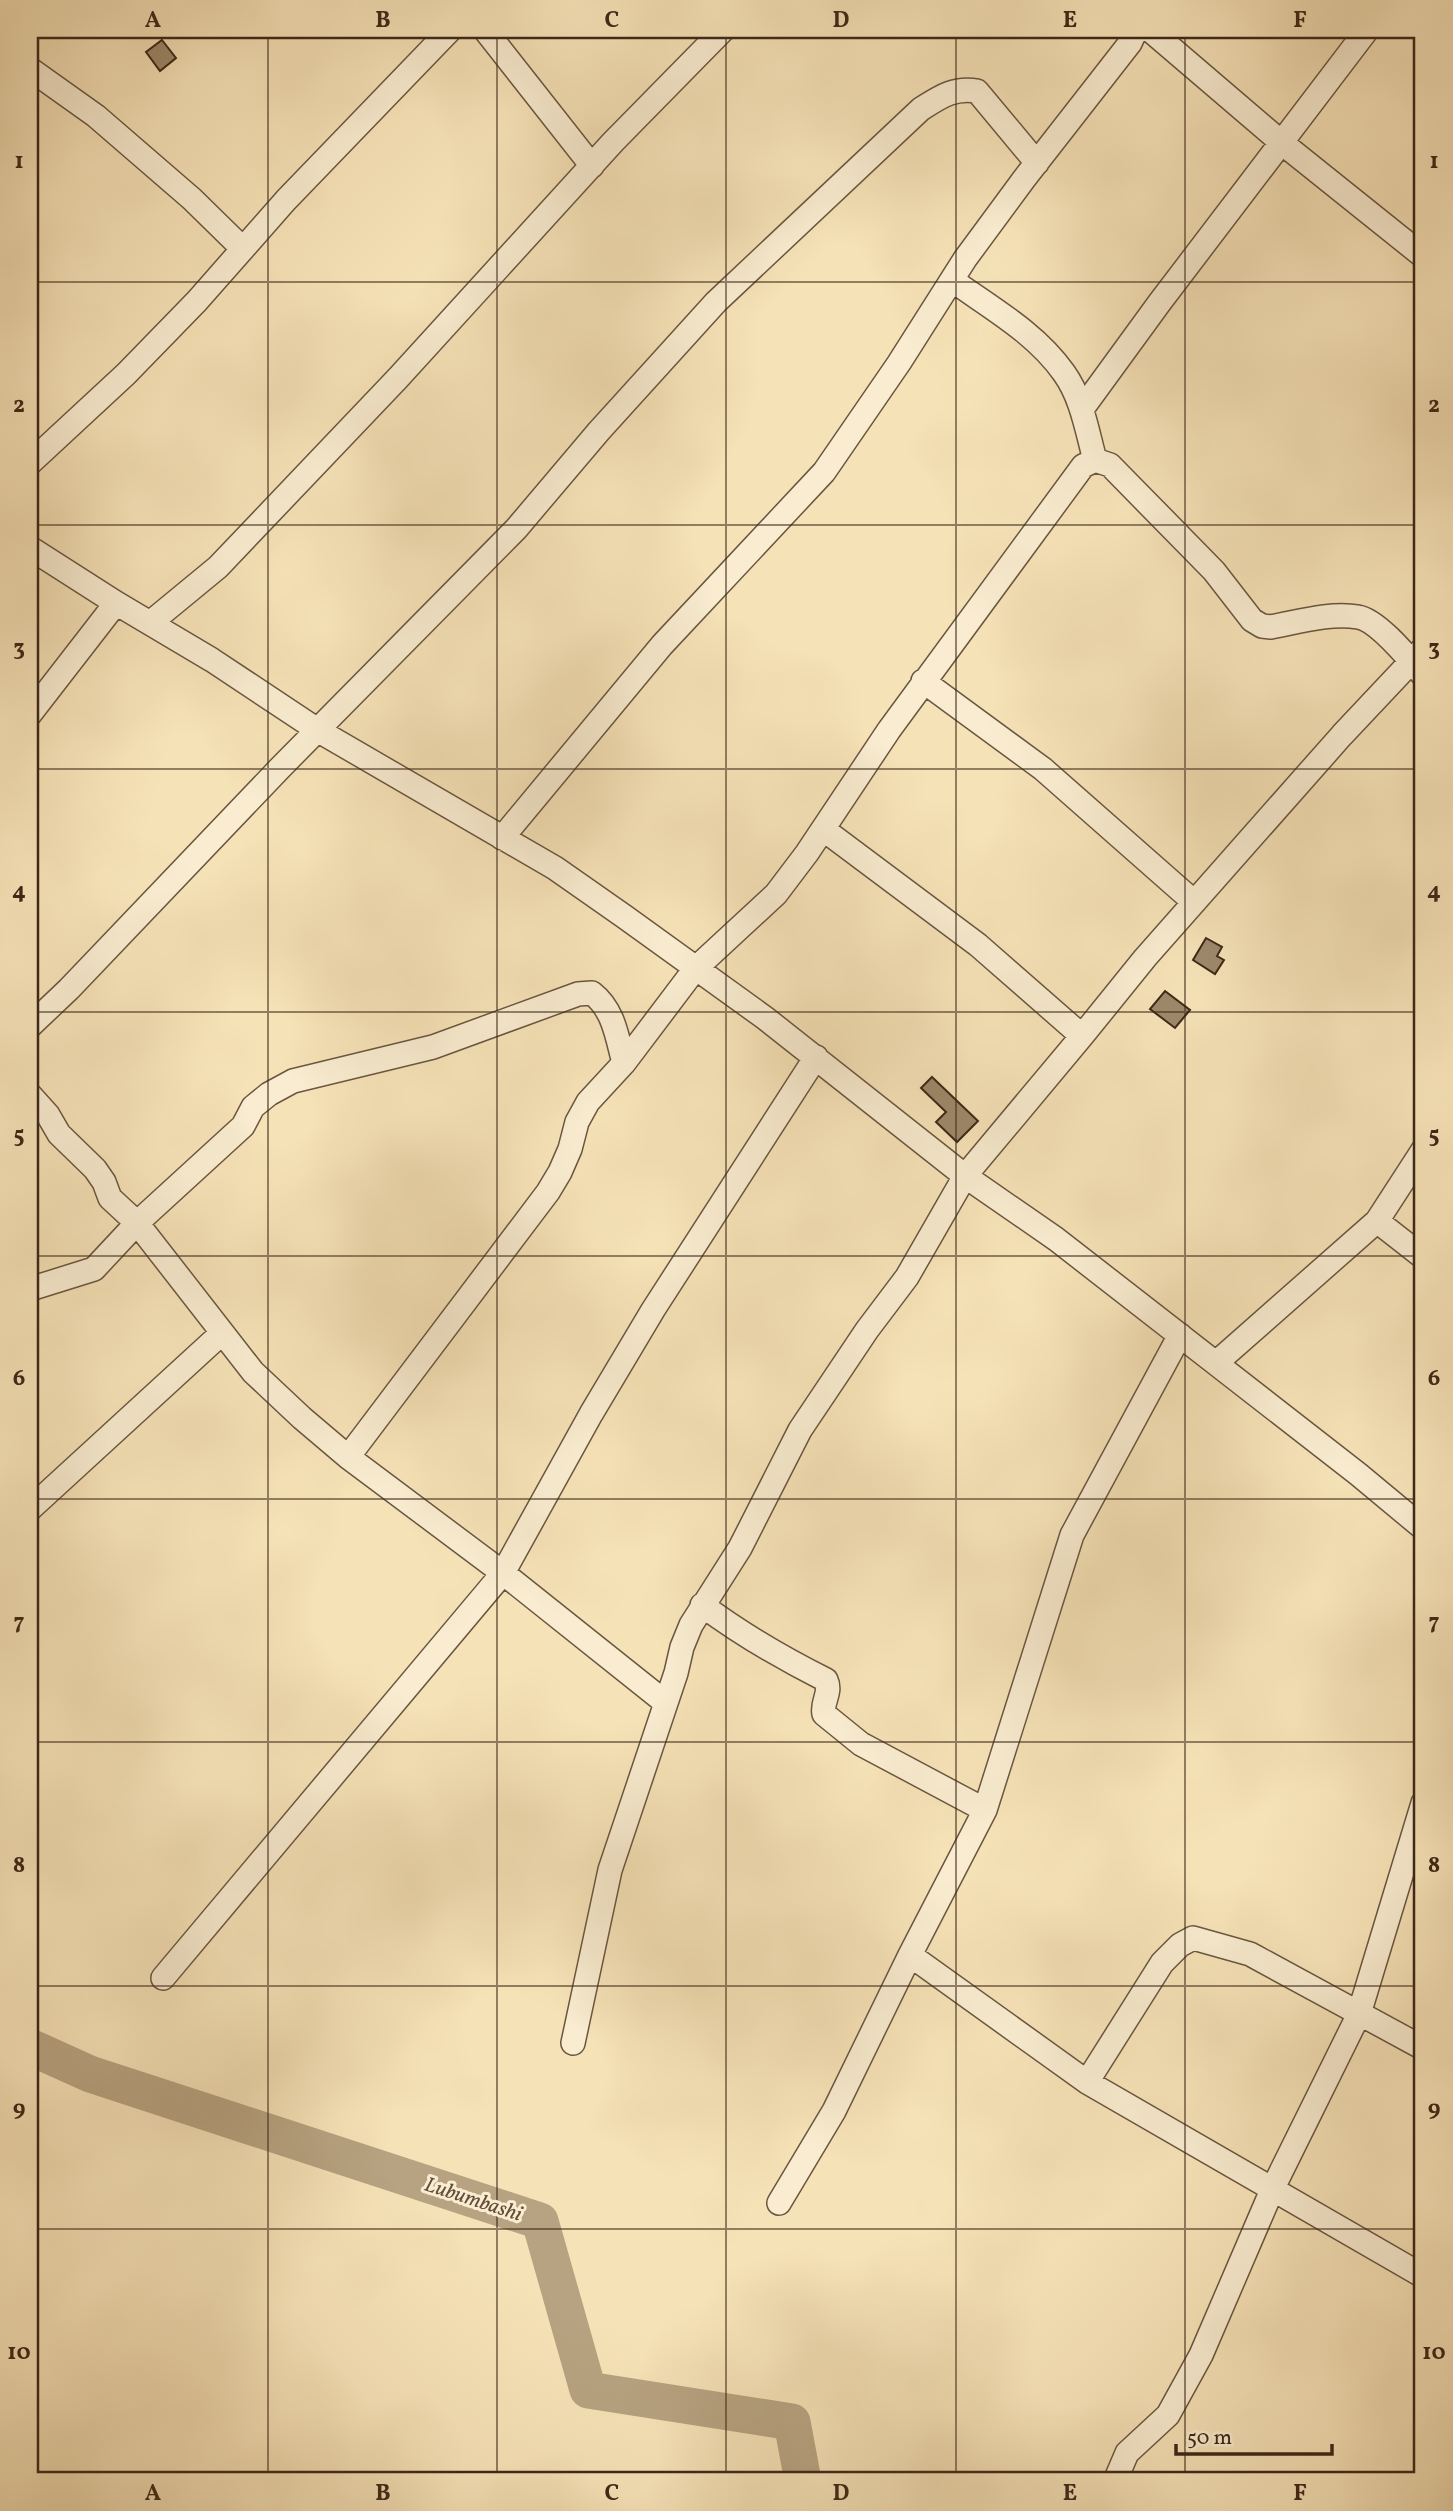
<svg xmlns="http://www.w3.org/2000/svg" width="1453" height="2511" font-family="Vollkorn,serif">
  <rect width="100%" height="100%" fill="#f6e2b7"/>
  <filter id="stains"><feTurbulence type="fractalNoise" baseFrequency=".00286" numOctaves="4"/><feColorMatrix values="0 0 0 0 .2 0 0 0 0 .09 0 0 0 0 .02 0 0 0 .5 -.17"/></filter>
  <radialGradient id="worn" r=".72"><stop offset=".6" stop-color="#630" stop-opacity="0"/><stop offset="1" stop-color="#630" stop-opacity=".3"/></radialGradient>
  <g fill="none" stroke-linecap="round" stroke-linejoin="round">
    <path stroke="#b7a381" stroke-width="37" d="M 30,2047 L 90,2074 L 540,2221 L 588,2390 L 792,2422 L 803,2481"/>
  </g>
  <path fill="#9d896b" stroke="#3c2818" stroke-width="2" d="M 162,40 L 176,58 L 160,71 L 146,52 Z
    M 1206,938 L 1222,947 L 1217,956 L 1224,960 L 1215,974 L 1193,960 Z
    M 1165,991 L 1190,1010 L 1175,1028 L 1150,1009 Z
    M 932,1077 L 978,1121 L 957,1142 L 936,1122 L 946,1112 L 921,1088 Z"/>
  <g fill="none" stroke-linecap="round" stroke-linejoin="round">
    <defs>
      <path id="minor" d="M 485,30 L 592,166
        M 1150,30 L 1282,143 L 1423,256
        M 30,69 L 96,116 L 192,199 L 243,249
        M 952,280 C 991,308 1036,333 1064,373 C 1082,398 1087,431 1095,460
        M 1082,409 L 1160,302 L 1367,30
        M 30,463 L 126,374 L 197,301 L 286,200 L 450,30
        M 30,548 L 116,603 L 212,660 L 319,731 L 555,868 L 625,917 L 765,1018 L 965,1176 L 1056,1239 L 1358,1474 L 1423,1528
        M 150,623 L 218,567 L 398,378 L 613,142 L 723,30
        M 923,681 L 1043,769 L 1194,902
        M 30,714 L 116,603
        M 823,829 L 978,945 L 1082,1036
        M 502,838 L 662,645 L 824,472 L 899,363 L 965,259 L 1024,179 L 1130,43 L 1136,30
        M 30,1026 L 69,989 L 280,768 L 516,529 L 599,431 L 716,302 L 921,109 C 940,97 954,87 977,91 L 1037,163
        M 30,1095 L 48,1115 L 59,1134 L 95,1169 L 104,1182 L 110,1198 L 137,1223 L 253,1372 L 302,1418 L 348,1457 L 503,1573 L 666,1703
        M 1377,1221 L 1423,1150
        M 30,1289 L 94,1269 L 137,1223 L 243,1126 L 253,1107 L 269,1094 L 293,1081 L 433,1047 L 578,994 L 592,993 C 614,1010 617,1037 624,1063
        M 1216,1363 L 1377,1221 L 1423,1257
        M 348,1457 L 548,1192 L 560,1172 L 570,1149 L 577,1122 L 588,1102 L 624,1063 L 695,969 L 776,894 L 807,853 L 889,730 L 1083,466 L 1095,460 L 1110,465 L 1214,571 L 1252,620 L 1262,626 L 1271,627 C 1298,622 1331,612 1358,617 C 1378,620 1410,660 1423,675
        M 30,1509 L 222,1333
        M 702,1605 C 741,1634 782,1658 826,1680 C 832,1693 821,1702 824,1714 L 861,1744 L 985,1810
        M 910,1955 L 1087,2082 L 1423,2276
        M 163,1978 L 503,1573 L 591,1414 L 653,1310 L 816,1057
        M 573,2043 L 610,1870 L 676,1673 L 682,1647 L 691,1625 L 740,1548 L 800,1430 L 867,1330 L 907,1277 L 965,1176 L 1082,1036 L 1145,958 L 1342,735 L 1423,649
        M 1087,2082 L 1162,1963 L 1180,1945 L 1193,1938 L 1250,1954 L 1423,2048
        M 779,2203 L 834,2111 L 910,1955 L 985,1810 L 1072,1535 L 1180,1335
        M 1115,2481 L 1127,2453 L 1168,2415 L 1201,2355 L 1272,2190 L 1359,2014 L 1423,1803"/>
    </defs>
    <use href="#minor" stroke="#6a5640" stroke-width="26"/>
    <use href="#minor" stroke="#f9ecd0" stroke-width="23"/>
  </g>
  <path fill="none" stroke="#3c2818" stroke-width="2" stroke-opacity="0.55" d="M 268,30 L 268,2481M 497,30 L 497,2481M 726,30 L 726,2481M 956,30 L 956,2481M 1185,30 L 1185,2481M 30,282 L 1423,282M 30,525 L 1423,525M 30,769 L 1423,769M 30,1012 L 1423,1012M 30,1256 L 1423,1256M 30,1499 L 1423,1499M 30,1742 L 1423,1742M 30,1986 L 1423,1986M 30,2229 L 1423,2229"/>
  <g text-anchor="middle" dominant-baseline="central" stroke-width="6" stroke-linejoin="round" paint-order="stroke">
    <g font-size="21" font-style="italic" fill="#614d38" stroke="#f9ecd0">
      <text transform="translate(473 2200) rotate(18)">Lubumbashi</text>
    </g>
  </g>
  <rect width="1453" height="2511" fill="none" stroke="#f6e2b7" stroke-width="77"/>
  <path d="M1176 2444v10h156v-10" fill="none" stroke="#3c2818" stroke-width="3.5"/>
  <text x="1187" y="2444" font-size="21" fill="#3c2818" stroke="#f9ecd0" stroke-width="5" paint-order="stroke">50 m</text>
  <rect x="38" y="38" width="1376" height="2434" fill="none" stroke="#3c2818" stroke-width="2.5"/>
  <g font-size="23" text-anchor="middle" font-weight="bold" fill="#3c2818">
    <text x="153" y="27">A</text>
    <text x="383" y="27">B</text>
    <text x="612" y="27">C</text>
    <text x="841" y="27">D</text>
    <text x="1070" y="27">E</text>
    <text x="1300" y="27">F</text>
    <text x="19" y="168">1</text>
    <text x="1434" y="168">1</text>
    <text x="19" y="412">2</text>
    <text x="1434" y="412">2</text>
    <text x="19" y="655">3</text>
    <text x="1434" y="655">3</text>
    <text x="19" y="898">4</text>
    <text x="1434" y="898">4</text>
    <text x="19" y="1142">5</text>
    <text x="1434" y="1142">5</text>
    <text x="19" y="1385">6</text>
    <text x="1434" y="1385">6</text>
    <text x="19" y="1629">7</text>
    <text x="1434" y="1629">7</text>
    <text x="19" y="1872">8</text>
    <text x="1434" y="1872">8</text>
    <text x="19" y="2115">9</text>
    <text x="1434" y="2115">9</text>
    <text x="19" y="2359">10</text>
    <text x="1434" y="2359">10</text>
    <text x="153" y="2500">A</text>
    <text x="383" y="2500">B</text>
    <text x="612" y="2500">C</text>
    <text x="841" y="2500">D</text>
    <text x="1070" y="2500">E</text>
    <text x="1300" y="2500">F</text>
  </g>
  <rect width="100%" height="100%" filter="url(#stains)"/>
  <rect width="100%" height="100%" fill="url(#worn)"/>
</svg>
